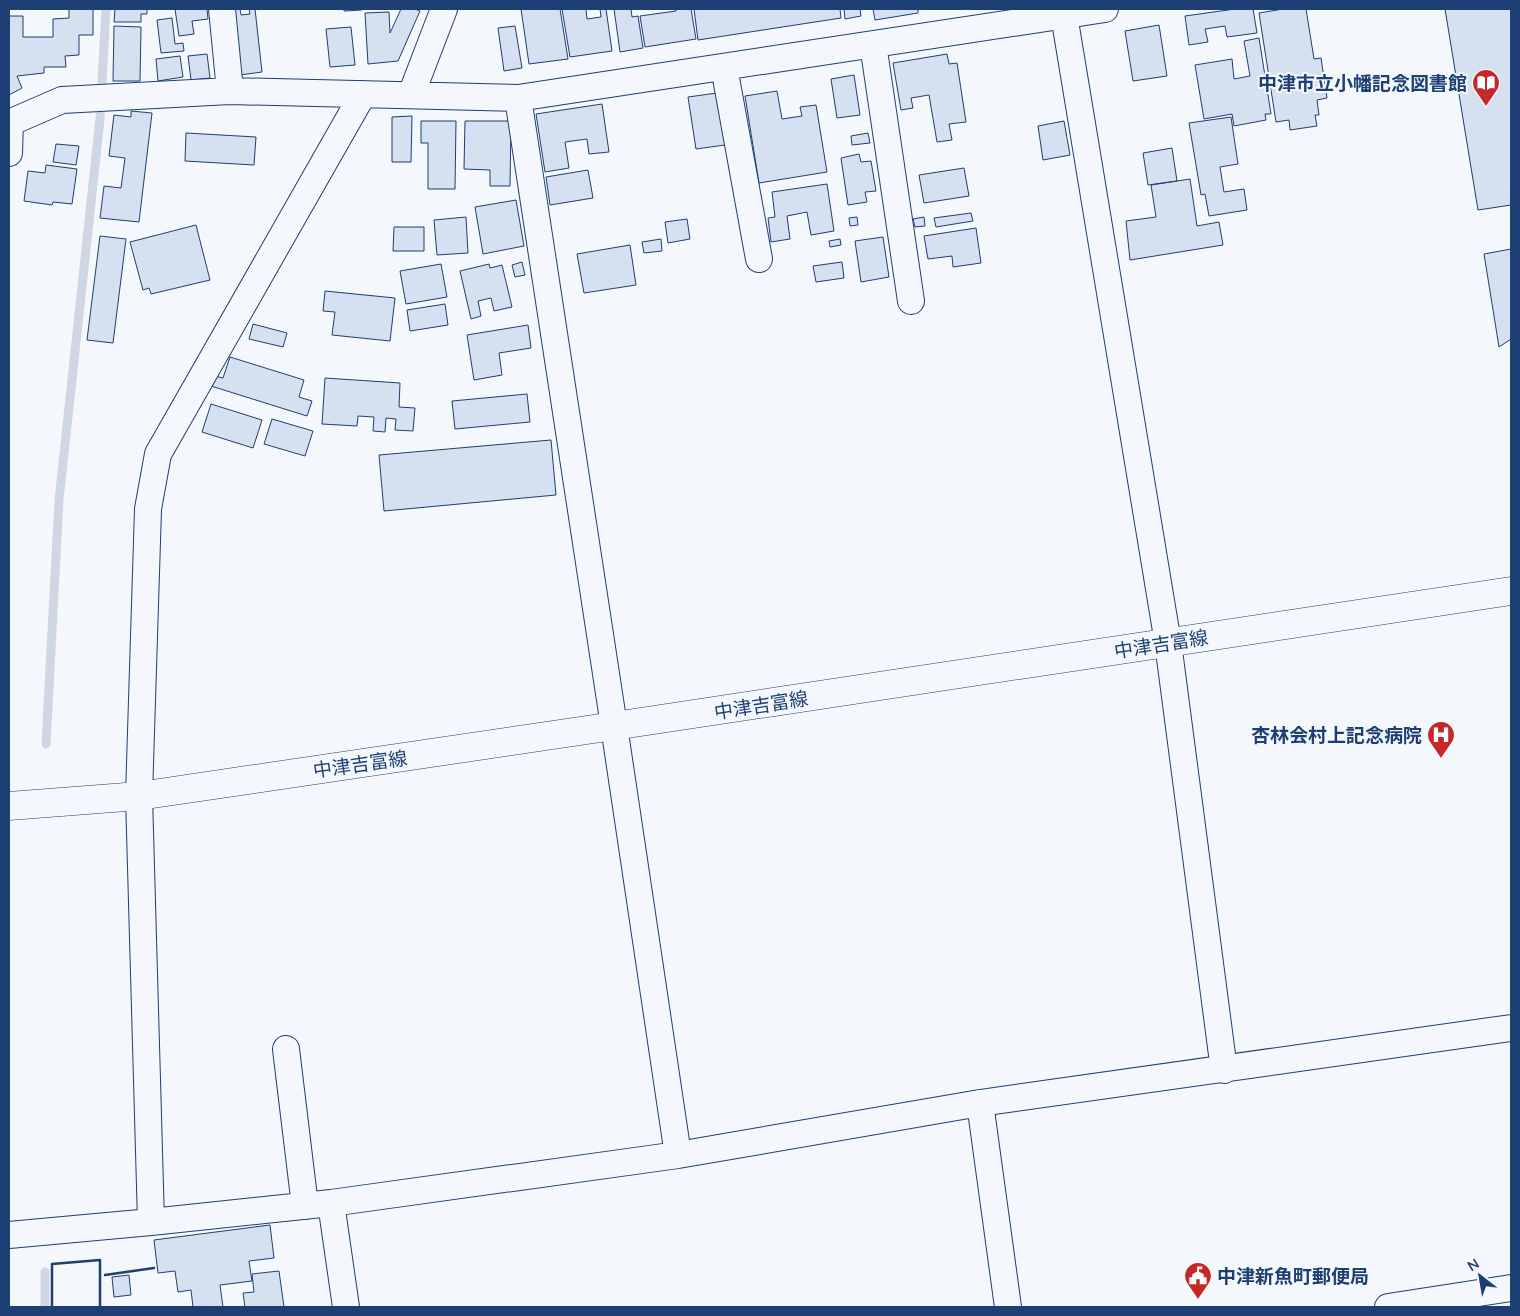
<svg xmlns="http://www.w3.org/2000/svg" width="1520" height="1316" font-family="Mulish,'Noto Sans JP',sans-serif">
  <rect width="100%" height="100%" fill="#f4f7fb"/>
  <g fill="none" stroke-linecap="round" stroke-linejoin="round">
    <path stroke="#cfd7e4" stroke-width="9" d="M 46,744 L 59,500 L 100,119 L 106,9
      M 45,1307 L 45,1272"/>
  </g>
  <path fill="#d5e0f0" stroke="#1d3f73" d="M 69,9 L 93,9 L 93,35 L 79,35 L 79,55 L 65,56 L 66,67 L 44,67 L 44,73 L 17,76 L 22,88 L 9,95 L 9,16 L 23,16 L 23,37 L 53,37 L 53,19 L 69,18 Z
    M 115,9 L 147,9 L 147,14 L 141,14 L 141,22 L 114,22 Z
    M 175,9 L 207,9 L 208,19 L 192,21 L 194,34 L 179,36 Z
    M 234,9 L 240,9 L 241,15 L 250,14 L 249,9 L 255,9 L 262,72 L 240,75 Z
    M 344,9 L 362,9 L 362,10 L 344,11 Z
    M 401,9 L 415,9 L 420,11 L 398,61 L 368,64 L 365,13 L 389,12 L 390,33 Z
    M 521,9 L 560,9 L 568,59 L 529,64 Z
    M 562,9 L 586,9 L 587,19 L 601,17 L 600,9 L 606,9 L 612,51 L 570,57 Z
    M 614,9 L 631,9 L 632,17 L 638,16 L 643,48 L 620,52 Z
    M 676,9 L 691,9 L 696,39 L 645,47 L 640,16 L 676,11 Z
    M 694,9 L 840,9 L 841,18 L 698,40 Z
    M 844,9 L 860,9 L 861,16 L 845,19 Z
    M 873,9 L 918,9 L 918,13 L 875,20 Z
    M 1235,9 L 1253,9 L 1257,33 L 1227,37 L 1225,26 L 1205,29 L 1208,42 L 1189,45 L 1185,16 Z
    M 1283,9 L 1306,9 L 1314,59 L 1321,58 L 1327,98 L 1317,100 L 1319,115 L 1315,115 L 1317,126 L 1290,130 L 1289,120 L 1276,122 L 1259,13 Z
    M 1445,9 L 1511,9 L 1511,205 L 1478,210 Z
    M 172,18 L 175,44 L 183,43 L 184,51 L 161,53 L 157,20 Z
    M 1159,25 L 1167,76 L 1133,81 L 1125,31 Z
    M 114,26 L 141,27 L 140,81 L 113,81 Z
    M 515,26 L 522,68 L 504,71 L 498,28 Z
    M 351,27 L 355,65 L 330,67 L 326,29 Z
    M 1259,38 L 1271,114 L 1265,114 L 1266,120 L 1234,126 L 1232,114 L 1204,119 L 1195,65 L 1232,59 L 1234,79 L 1250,76 L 1244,41 Z
    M 207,54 L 210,78 L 191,80 L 188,56 Z
    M 947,54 L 949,64 L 957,63 L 966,122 L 949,124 L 952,140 L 937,142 L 929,95 L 911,98 L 913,108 L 901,110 L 893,63 Z
    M 180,56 L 183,77 L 158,81 L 156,59 Z
    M 854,75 L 860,115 L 837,118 L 831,79 Z
    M 777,91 L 782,119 L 802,116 L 800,107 L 816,105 L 827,172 L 759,183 L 745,96 Z
    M 717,93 L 725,145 L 696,149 L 688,97 Z
    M 602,104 L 609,152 L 589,154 L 587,139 L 565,142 L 569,168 L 545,172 L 536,114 Z
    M 131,111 L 152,113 L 139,222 L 100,218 L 104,186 L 121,188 L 125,158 L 109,156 L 114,115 L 131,117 Z
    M 412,116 L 411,162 L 392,162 L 392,117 Z
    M 1231,117 L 1238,164 L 1220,167 L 1224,192 L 1244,189 L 1247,210 L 1209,216 L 1205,194 L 1201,195 L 1189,123 Z
    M 421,121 L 456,121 L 455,189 L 428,189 L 428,143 L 421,143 Z
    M 465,121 L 511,121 L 510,186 L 490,186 L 490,170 L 464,169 Z
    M 1064,121 L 1070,155 L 1043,160 L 1038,126 Z
    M 186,133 L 256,137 L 254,165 L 185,161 Z
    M 868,133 L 870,143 L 852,145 L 851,136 Z
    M 56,144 L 79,146 L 76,165 L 53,162 Z
    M 1172,148 L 1177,181 L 1148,185 L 1143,153 Z
    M 859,154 L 861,162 L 871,161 L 876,191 L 865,192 L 867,202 L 848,205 L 841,158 Z
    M 46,165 L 77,169 L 72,204 L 53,202 L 52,205 L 24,201 L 28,171 L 45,173 Z
    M 964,168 L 969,196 L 924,203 L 919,175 Z
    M 588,170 L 593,198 L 550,205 L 546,177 Z
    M 1190,179 L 1197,226 L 1219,222 L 1223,245 L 1130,260 L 1126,221 L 1156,217 L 1151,185 Z
    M 827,184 L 834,231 L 811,235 L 807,212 L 787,216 L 790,239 L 771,242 L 768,218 L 775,217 L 772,192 Z
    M 516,200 L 524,246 L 483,254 L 475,207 Z
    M 971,213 L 973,221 L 936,227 L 934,218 Z
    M 466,217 L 468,253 L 437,255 L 434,220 Z
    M 857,217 L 858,225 L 850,226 L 849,218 Z
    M 924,217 L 925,226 L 915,227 L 913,219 Z
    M 687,219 L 690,239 L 668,243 L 665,222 Z
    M 196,225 L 210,280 L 151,294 L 149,288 L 143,290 L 130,242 Z
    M 394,227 L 424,227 L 424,251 L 393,251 Z
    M 976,228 L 981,263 L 953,267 L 952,256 L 928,259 L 924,236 Z
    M 100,236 L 126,239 L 113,343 L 87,340 Z
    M 883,237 L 889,277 L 861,282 L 855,241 Z
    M 661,239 L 662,251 L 644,253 L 642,242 Z
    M 840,239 L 841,245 L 830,247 L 829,241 Z
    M 630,245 L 636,285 L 584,293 L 577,254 Z
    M 1511,249 L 1511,339 L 1499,347 L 1484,254 Z
    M 522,262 L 525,275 L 515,277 L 512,265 Z
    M 842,262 L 844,278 L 816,282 L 813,266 Z
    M 441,264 L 447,297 L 406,304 L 400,271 Z
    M 489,264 L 490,268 L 502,265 L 512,307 L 494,311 L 491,298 L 478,301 L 481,316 L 471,319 L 460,271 Z
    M 325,291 L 395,298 L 390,341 L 332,335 L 335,312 L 323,311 Z
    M 445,304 L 448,325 L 410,331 L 407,310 Z
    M 253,324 L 287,333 L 283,347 L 249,339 Z
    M 528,325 L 531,348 L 499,353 L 502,375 L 474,380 L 467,335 Z
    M 230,357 L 304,380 L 299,397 L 312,401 L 307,416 L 211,386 L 215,376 L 223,378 Z
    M 325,378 L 400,383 L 399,407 L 415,408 L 413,431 L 395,430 L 396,419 L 386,418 L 385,432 L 373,431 L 374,417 L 358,416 L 357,426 L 322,424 Z
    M 527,394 L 530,422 L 455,429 L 452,401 Z
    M 211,404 L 262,420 L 253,448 L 202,432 Z
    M 272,419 L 313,431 L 305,456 L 264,444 Z
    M 551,440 L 556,495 L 384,511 L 379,455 Z
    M 270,1225 L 274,1258 L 249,1261 L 252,1281 L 220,1285 L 223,1307 L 193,1307 L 191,1290 L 178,1292 L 175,1271 L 158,1273 L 154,1240 Z
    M 279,1271 L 284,1307 L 245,1307 L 243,1293 L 254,1292 L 252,1274 Z
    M 129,1275 L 131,1295 L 114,1297 L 112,1277 Z"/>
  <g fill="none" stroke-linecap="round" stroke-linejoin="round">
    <defs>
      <path id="street" d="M 222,9 L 230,91
        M 1064,15 L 1168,643 L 1224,1070
        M 873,44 L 911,301
        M 724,67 L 759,259
        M 411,95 L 444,9
        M 518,98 L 614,726 L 678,1155
        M 9,123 L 62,100 L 230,91 L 518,98 L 1105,9
        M 9,153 L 10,122
        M 286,1049 L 305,1206
        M 980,1103 L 1008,1307
        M 331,1203 L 346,1307
        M 151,1222 L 139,796 L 148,509 L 158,454 L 363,94
        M 9,1235 L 151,1222 L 331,1203 L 678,1155 L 980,1103 L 1511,1028
        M 1388,1307 L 1511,1288"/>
      <path id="secondary" d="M 9,806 L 139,796 L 614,726 L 1511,591"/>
    </defs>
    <use href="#street" stroke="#1d3f73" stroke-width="28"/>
    <use href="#secondary" stroke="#1d3f73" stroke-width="29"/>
    <use href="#street" stroke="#f4f7fb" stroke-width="26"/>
    <use href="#secondary" stroke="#f4f7fb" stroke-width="28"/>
    <path stroke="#1d3f73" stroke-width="2.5" d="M 105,1275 L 154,1268
      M 52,1307 L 52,1264 L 100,1260 L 100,1307"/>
  </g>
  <defs>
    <symbol id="library-pin" viewBox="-11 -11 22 30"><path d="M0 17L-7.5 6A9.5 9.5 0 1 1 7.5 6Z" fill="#c62828" stroke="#f4f7fb"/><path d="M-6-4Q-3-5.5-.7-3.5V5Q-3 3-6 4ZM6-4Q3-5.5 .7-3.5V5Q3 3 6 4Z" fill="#fff"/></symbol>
    <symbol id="hospital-pin" viewBox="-11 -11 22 30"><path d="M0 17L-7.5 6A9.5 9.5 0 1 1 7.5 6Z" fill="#c62828" stroke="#f4f7fb"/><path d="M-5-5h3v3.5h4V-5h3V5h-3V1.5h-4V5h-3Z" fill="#fff"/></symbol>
    <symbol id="civic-pin" viewBox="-11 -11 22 30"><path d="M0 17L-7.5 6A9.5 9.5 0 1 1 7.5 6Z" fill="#c62828" stroke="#f4f7fb"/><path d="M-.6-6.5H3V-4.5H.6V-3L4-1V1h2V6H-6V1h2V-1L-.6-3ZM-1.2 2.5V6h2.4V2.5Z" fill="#fff"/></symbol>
  </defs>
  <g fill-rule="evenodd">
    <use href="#library-pin" x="1470" y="67" width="32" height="43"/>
    <use href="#hospital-pin" x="1425" y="719" width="32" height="43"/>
    <use href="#civic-pin" x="1182" y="1260" width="32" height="43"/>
  </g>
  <g text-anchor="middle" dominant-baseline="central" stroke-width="4" stroke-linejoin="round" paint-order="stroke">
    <g font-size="19" font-weight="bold" fill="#1d3f73" stroke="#f4f7fb" text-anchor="end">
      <text x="1467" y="83">中津市立小幡記念図書館</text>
      <text x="1422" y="735">杏林会村上記念病院</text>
      <text x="1217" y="1276" text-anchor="start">中津新魚町郵便局</text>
    </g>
    <g font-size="19" fill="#1d3f73" stroke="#f4f7fb">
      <text transform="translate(1161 644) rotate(-9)">中津吉富線</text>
      <text transform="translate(761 705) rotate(-9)">中津吉富線</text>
      <text transform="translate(360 764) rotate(-8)">中津吉富線</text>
    </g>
  </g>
  <rect width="1520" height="1316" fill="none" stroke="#1d3f73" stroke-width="20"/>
  <g transform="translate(1480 1276) rotate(329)" stroke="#f4f7fb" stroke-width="4" paint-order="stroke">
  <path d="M0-4L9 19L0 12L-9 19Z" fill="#1d3f73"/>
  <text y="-8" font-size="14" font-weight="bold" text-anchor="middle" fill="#1d3f73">N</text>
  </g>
</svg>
